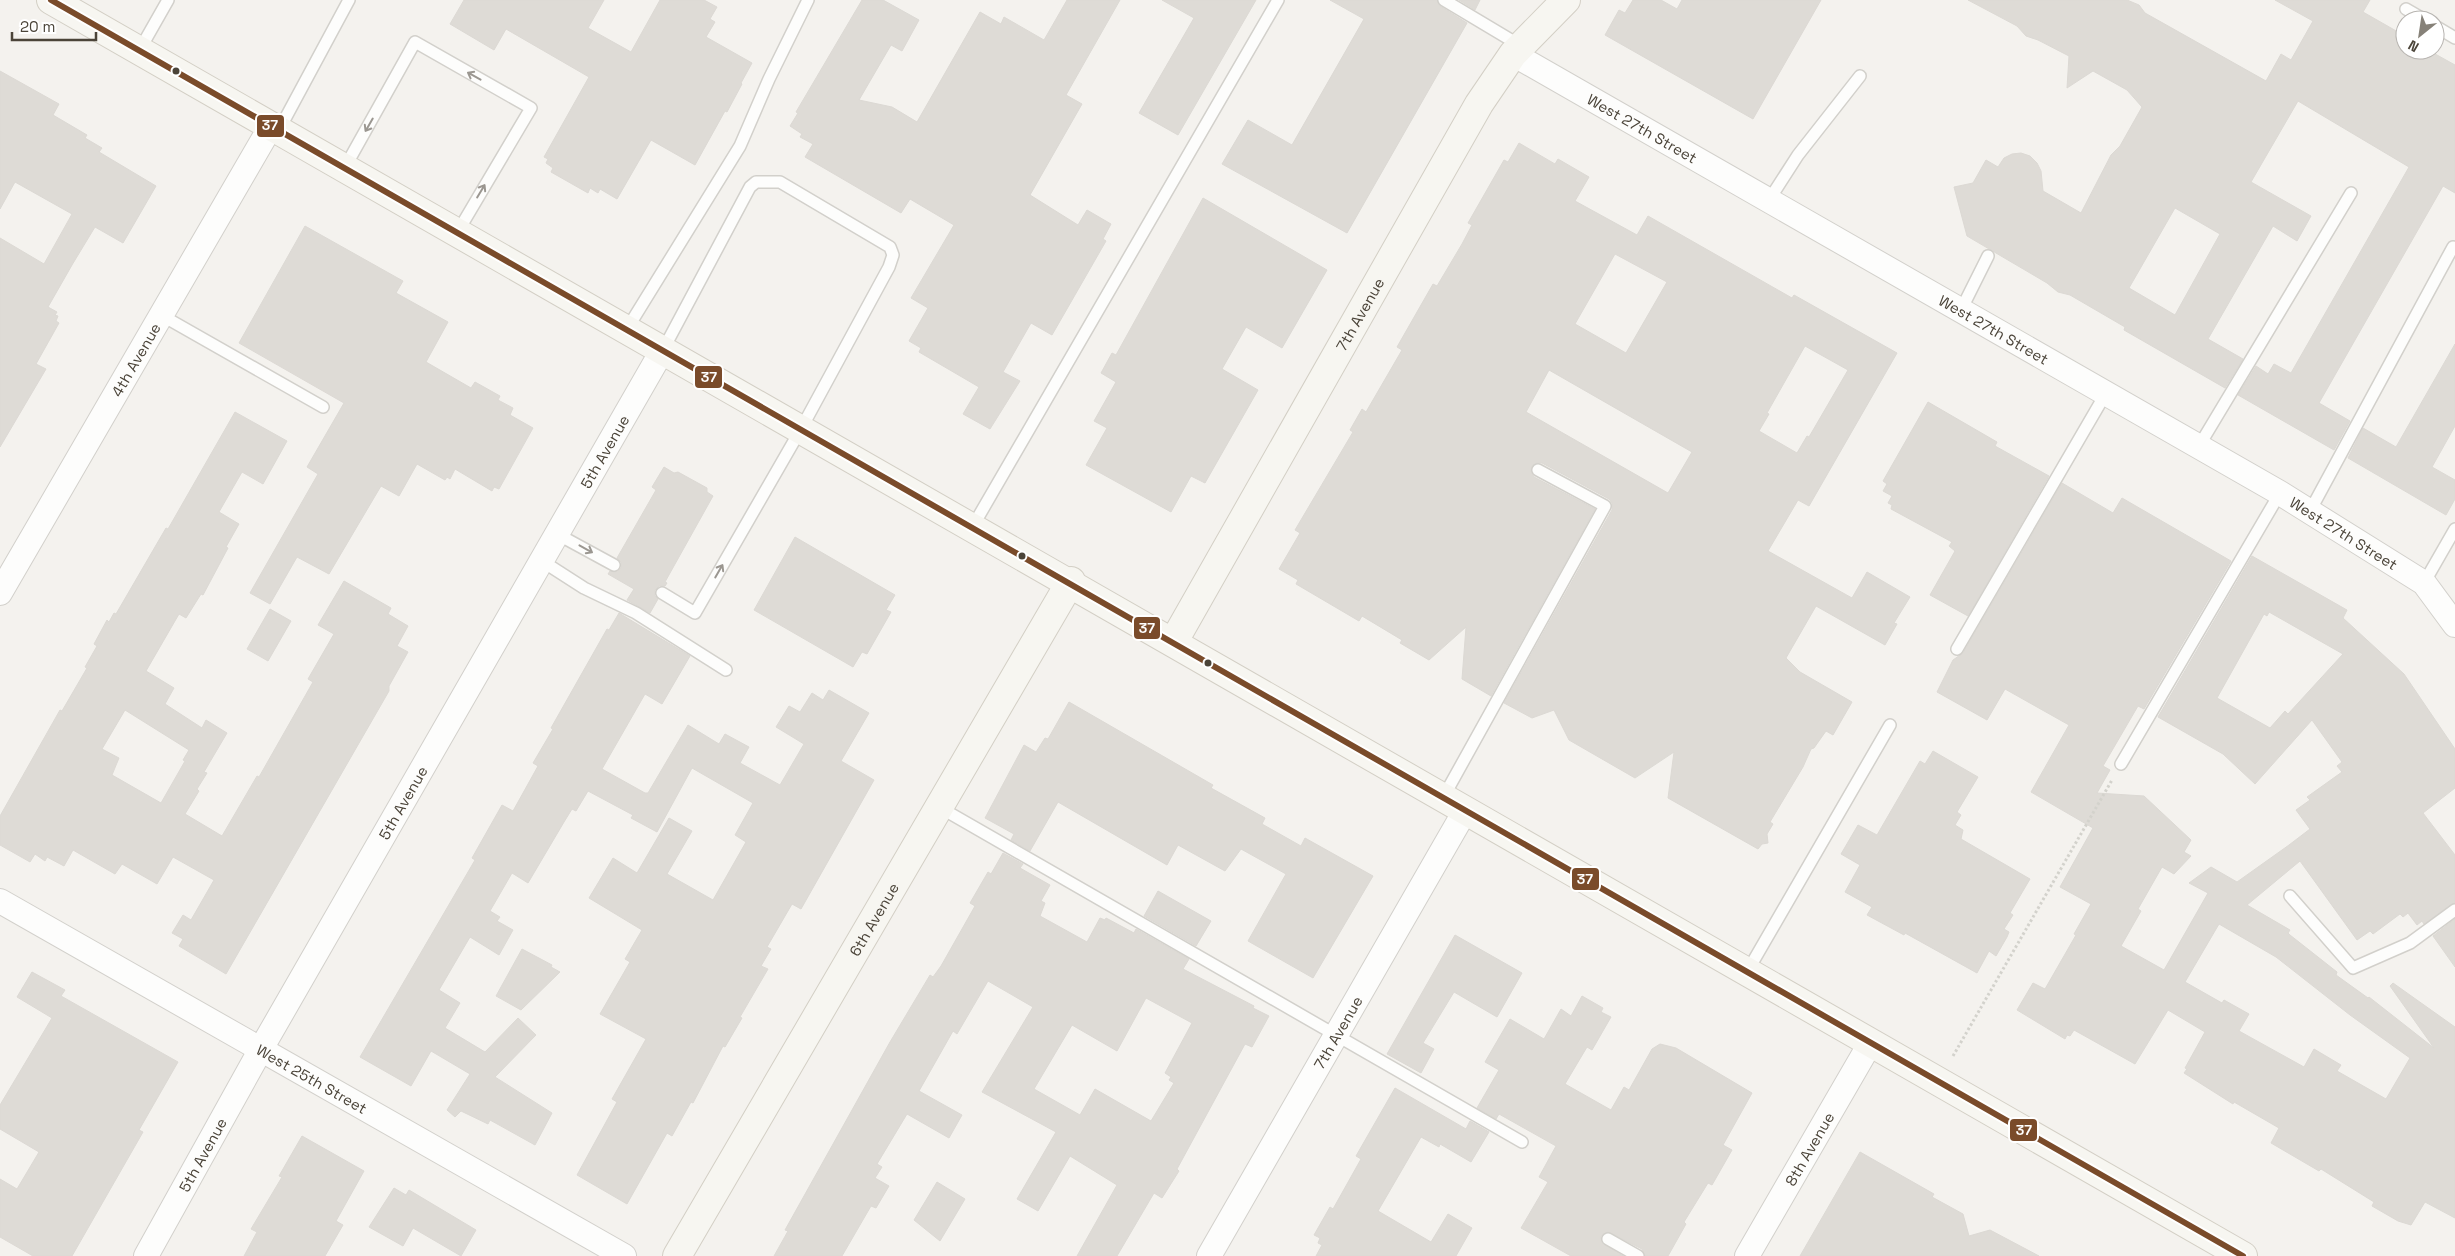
<svg xmlns="http://www.w3.org/2000/svg" width="2455" height="1256" font-family="'Space Grotesk',sans-serif">
  <rect width="100%" height="100%" fill="#f4f2ee"/>
  <path fill="#dedbd6" stroke="#dcd9d4" fill-rule="evenodd" d="M 464,0 L 604,0 L 588,28 L 631,52 L 660,0 L 704,0 L 717,7 L 710,19 L 715,22 L 706,37 L 752,63 L 741,83 L 742,84 L 727,112 L 725,111 L 695,165 L 651,140 L 617,199 L 600,189 L 598,193 L 590,188 L 588,193 L 551,172 L 553,168 L 546,163 L 548,159 L 544,157 L 589,77 L 506,29 L 494,50 L 450,24 Z
    M 862,0 L 883,0 L 919,20 L 902,51 L 891,45 L 859,100 L 892,107 L 917,122 L 980,12 L 1001,24 L 1004,17 L 1044,40 L 1067,0 L 1120,0 L 1066,95 L 1082,104 L 1030,195 L 1078,225 L 1087,210 L 1111,224 L 1103,239 L 1106,241 L 1052,335 L 1031,323 L 1003,372 L 1020,381 L 990,429 L 963,414 L 979,387 L 919,352 L 921,348 L 909,341 L 928,308 L 911,298 L 954,225 L 910,199 L 901,213 L 805,157 L 813,144 L 800,137 L 802,134 L 790,126 L 798,113 L 796,112 Z
    M 1162,0 L 1256,0 L 1178,135 L 1139,113 L 1194,18 Z
    M 1330,0 L 1437,0 L 1440,6 L 1467,23 L 1347,233 L 1222,164 L 1248,120 L 1292,145 L 1364,19 Z
    M 1459,0 L 1480,0 L 1475,10 Z
    M 1633,0 L 1661,0 L 1677,9 L 1682,0 L 1821,0 L 1753,119 L 1605,35 L 1619,10 L 1625,13 Z
    M 1968,0 L 2127,0 L 2139,5 L 2145,13 L 2266,81 L 2281,54 L 2291,60 L 2313,21 L 2275,0 L 2370,0 L 2363,12 L 2405,36 L 2405,50 L 2428,50 L 2455,65 L 2455,193 L 2443,186 L 2319,403 L 2350,421 L 2334,450 L 2238,395 L 2256,366 L 2268,374 L 2274,364 L 2291,373 L 2409,167 L 2298,101 L 2251,182 L 2311,216 L 2297,241 L 2273,226 L 2208,339 L 2243,359 L 2225,388 L 2124,330 L 2125,327 L 2070,295 L 2058,292 L 2047,283 L 1967,236 L 1954,187 L 1973,183 L 1986,160 L 1998,167 L 2004,158 L 2012,154 L 2021,153 L 2030,156 L 2037,163 L 2041,171 L 2043,191 L 2081,213 L 2111,155 L 2120,146 L 2142,107 L 2127,90 L 2093,71 L 2067,88 L 2069,56 L 2038,40 L 2026,36 L 2017,26 ZM 2175,208 L 2220,234 L 2175,315 L 2129,288 Z
    M 0,71 L 59,104 L 53,115 L 87,135 L 85,138 L 102,148 L 99,152 L 156,186 L 123,243 L 95,227 L 72,265 L 48,307 L 57,312 L 55,315 L 58,316 L 56,321 L 59,323 L 36,364 L 46,369 L 0,447 L 0,238 L 44,264 L 72,214 L 15,182 L 0,209 Z
    M 1519,143 L 1555,164 L 1558,159 L 1589,177 L 1575,201 L 1637,235 L 1648,216 L 1792,298 L 1794,295 L 1897,353 L 1809,506 L 1798,500 L 1768,551 L 1852,598 L 1867,572 L 1910,597 L 1894,623 L 1897,624 L 1885,645 L 1816,606 L 1786,658 L 1800,672 L 1852,702 L 1833,735 L 1826,731 L 1814,748 L 1811,749 L 1803,767 L 1770,822 L 1773,824 L 1767,834 L 1768,843 L 1762,844 L 1758,849 L 1668,798 L 1674,752 L 1635,778 L 1569,740 L 1554,710 L 1532,718 L 1504,703 L 1612,510 L 1612,503 L 1609,499 L 1542,463 L 1537,463 L 1532,466 L 1531,471 L 1534,477 L 1595,509 L 1491,696 L 1462,679 L 1466,627 L 1429,660 L 1400,643 L 1402,640 L 1362,616 L 1359,621 L 1296,584 L 1298,580 L 1279,569 L 1300,533 L 1295,530 L 1353,432 L 1350,430 L 1362,409 L 1366,412 L 1402,350 L 1397,347 L 1433,284 L 1437,286 L 1462,244 L 1472,225 L 1468,223 L 1504,160 L 1508,162 ZM 1615,254 L 1667,282 L 1626,353 L 1575,324 ZM 1805,346 L 1848,370 L 1809,437 L 1807,436 L 1797,453 L 1759,431 L 1769,414 L 1767,413 ZM 1549,370 L 1692,452 L 1668,493 L 1526,412 Z
    M 1203,198 L 1327,270 L 1282,348 L 1246,327 L 1222,369 L 1258,390 L 1205,483 L 1191,476 L 1171,512 L 1086,465 L 1107,428 L 1094,421 L 1116,382 L 1101,373 L 1112,353 L 1116,355 Z
    M 305,226 L 403,281 L 396,293 L 448,322 L 426,362 L 471,388 L 475,382 L 500,396 L 498,400 L 513,408 L 510,415 L 533,428 L 499,489 L 494,487 L 492,491 L 455,469 L 450,479 L 447,477 L 445,480 L 417,464 L 399,496 L 381,486 L 329,574 L 297,557 L 270,604 L 250,593 L 318,474 L 307,467 L 344,403 L 239,343 Z
    M 2455,344 L 2455,426 L 2432,467 L 2455,480 L 2455,499 L 2446,515 L 2348,458 L 2363,428 L 2396,447 Z
    M 1928,402 L 1997,442 L 1995,446 L 2049,476 L 1968,616 L 1930,595 L 1955,551 L 1949,546 L 1952,542 L 1891,509 L 1892,505 L 1888,503 L 1892,496 L 1883,491 L 1887,484 L 1883,481 Z
    M 235,412 L 287,441 L 263,484 L 242,472 L 219,512 L 239,524 L 226,547 L 228,548 L 203,595 L 201,594 L 186,618 L 179,614 L 146,671 L 174,688 L 165,704 L 202,728 L 206,720 L 227,733 L 204,772 L 207,773 L 197,789 L 199,791 L 185,814 L 222,836 L 257,776 L 259,777 L 313,682 L 308,679 L 334,634 L 318,625 L 344,581 L 391,608 L 388,614 L 408,626 L 397,646 L 408,652 L 389,686 L 389,691 L 226,974 L 179,946 L 183,939 L 172,933 L 183,915 L 191,920 L 214,880 L 173,857 L 157,884 L 122,864 L 115,874 L 73,850 L 64,866 L 47,857 L 45,861 L 35,854 L 30,862 L 0,845 L 0,816 L 60,710 L 62,711 L 87,668 L 85,667 L 97,646 L 94,644 L 107,620 L 109,622 L 114,613 L 116,614 L 166,528 L 168,529 ZM 125,710 L 189,750 L 183,760 L 185,761 L 161,803 L 112,775 L 119,758 L 102,749 Z
    M 664,467 L 674,473 L 678,472 L 707,488 L 707,492 L 713,496 L 665,582 L 667,583 L 665,586 L 659,586 L 655,590 L 655,596 L 658,599 L 650,613 L 627,600 L 634,589 L 608,574 L 610,571 L 615,572 L 621,568 L 621,562 L 617,558 L 656,490 L 652,487 Z
    M 2062,483 L 2113,513 L 2122,498 L 2231,561 L 2144,709 L 2138,706 L 2103,766 L 2110,770 L 2097,793 L 2144,796 L 2191,840 L 2184,852 L 2191,856 L 2174,874 L 2162,867 L 2138,909 L 2141,911 L 2121,946 L 2164,970 L 2208,893 L 2189,883 L 2211,867 L 2237,882 L 2289,845 L 2310,829 L 2296,810 L 2310,800 L 2307,797 L 2342,772 L 2337,766 L 2342,762 L 2312,720 L 2255,784 L 2223,754 L 2158,717 L 2252,556 L 2347,610 L 2343,618 L 2404,674 L 2455,749 L 2455,788 L 2423,813 L 2455,855 L 2455,903 L 2424,924 L 2422,921 L 2417,925 L 2408,913 L 2403,917 L 2400,914 L 2373,934 L 2370,931 L 2357,940 L 2300,861 L 2247,905 L 2290,930 L 2288,933 L 2290,935 L 2337,972 L 2336,975 L 2368,998 L 2369,997 L 2434,1048 L 2390,986 L 2393,983 L 2455,1027 L 2455,1218 L 2425,1202 L 2411,1225 L 2398,1221 L 2372,1206 L 2374,1202 L 2321,1169 L 2319,1171 L 2271,1143 L 2279,1128 L 2234,1102 L 2233,1104 L 2184,1073 L 2187,1069 L 2185,1068 L 2205,1032 L 2168,1010 L 2135,1064 L 2074,1030 L 2070,1036 L 2067,1035 L 2065,1039 L 2017,1010 L 2033,983 L 2045,989 L 2076,935 L 2074,934 L 2091,904 L 2060,887 L 2093,828 L 2031,792 L 2069,725 L 2005,689 L 1987,720 L 1937,692 L 1953,660 L 1963,653 ZM 2269,612 L 2343,654 L 2288,714 L 2285,711 L 2270,728 L 2217,698 L 2264,614 L 2267,616 ZM 2219,924 L 2276,957 L 2350,1015 L 2410,1058 L 2386,1099 L 2337,1071 L 2341,1065 L 2314,1049 L 2304,1067 L 2239,1031 L 2249,1014 L 2224,1000 L 2222,1003 L 2185,982 Z
    M 795,537 L 895,595 L 886,610 L 891,612 L 867,654 L 862,652 L 853,667 L 754,610 Z
    M 270,609 L 291,621 L 268,661 L 247,649 Z
    M 619,613 L 690,656 L 662,704 L 645,694 L 602,769 L 645,793 L 648,793 L 688,725 L 719,744 L 725,734 L 749,747 L 740,763 L 780,785 L 804,744 L 776,727 L 789,706 L 800,712 L 812,693 L 823,700 L 829,690 L 869,713 L 841,761 L 874,780 L 801,909 L 792,904 L 767,947 L 771,949 L 761,966 L 768,969 L 740,1017 L 742,1018 L 725,1047 L 723,1046 L 693,1103 L 691,1102 L 672,1136 L 667,1133 L 627,1204 L 577,1175 L 617,1102 L 612,1099 L 646,1039 L 600,1014 L 630,962 L 625,959 L 642,930 L 589,898 L 613,858 L 637,873 L 669,818 L 692,831 L 667,874 L 713,900 L 746,842 L 735,835 L 753,803 L 692,768 L 657,832 L 631,818 L 633,815 L 588,791 L 576,811 L 572,809 L 564,822 L 528,883 L 512,873 L 490,911 L 500,917 L 497,921 L 513,930 L 499,955 L 470,937 L 439,990 L 460,1003 L 445,1028 L 485,1052 L 518,1018 L 536,1035 L 495,1077 L 552,1113 L 535,1145 L 490,1120 L 488,1124 L 461,1111 L 455,1117 L 447,1110 L 470,1074 L 431,1051 L 411,1086 L 360,1057 L 475,860 L 472,858 L 502,805 L 513,811 L 538,766 L 533,763 L 553,729 L 551,728 L 607,629 L 609,630 Z
    M 1069,702 L 1213,785 L 1211,788 L 1265,818 L 1262,824 L 1301,846 L 1305,838 L 1373,876 L 1313,978 L 1248,941 L 1286,874 L 1241,849 L 1225,871 L 1178,845 L 1167,865 L 1058,802 L 1030,851 L 1011,840 L 1014,834 L 985,818 L 1024,745 L 1036,752 L 1045,738 L 1048,739 Z
    M 1933,751 L 1978,777 L 1957,812 L 1961,815 L 1955,825 L 1963,830 L 1961,839 L 2030,879 L 2010,913 L 2013,915 L 2004,929 L 2009,932 L 2007,937 L 1996,956 L 1989,951 L 1977,973 L 1905,933 L 1904,935 L 1867,915 L 1872,907 L 1845,892 L 1860,865 L 1841,854 L 1858,825 L 1877,835 L 1920,761 L 1925,764 Z
    M 1003,853 L 1023,864 L 1020,868 L 1050,885 L 1041,901 L 1045,903 L 1040,916 L 1087,942 L 1100,918 L 1105,920 L 1106,918 L 1134,933 L 1136,929 L 1189,959 L 1183,969 L 1254,1006 L 1253,1008 L 1269,1016 L 1252,1047 L 1245,1044 L 1177,1169 L 1179,1171 L 1162,1198 L 1154,1193 L 1117,1256 L 1077,1256 L 1117,1185 L 1070,1156 L 1038,1211 L 1017,1199 L 1056,1132 L 982,1092 L 1033,1007 L 988,981 L 957,1034 L 953,1031 L 919,1091 L 962,1115 L 949,1138 L 907,1114 L 877,1164 L 882,1167 L 875,1178 L 889,1186 L 876,1208 L 871,1206 L 842,1256 L 774,1256 L 788,1231 L 785,1230 L 890,1042 L 930,975 L 933,977 L 941,966 L 975,906 L 970,903 L 988,872 L 991,874 ZM 1146,998 L 1192,1023 L 1165,1073 L 1171,1077 L 1169,1080 L 1174,1083 L 1151,1121 L 1095,1089 L 1080,1115 L 1034,1089 L 1072,1025 L 1117,1051 Z
    M 1158,891 L 1211,921 L 1196,946 L 1144,916 Z
    M 2455,919 L 2455,967 L 2433,936 Z
    M 1455,935 L 1522,973 L 1497,1017 L 1454,992 L 1423,1043 L 1434,1049 L 1421,1073 L 1387,1054 Z
    M 522,949 L 552,965 L 551,967 L 560,972 L 521,1010 L 496,996 Z
    M 32,972 L 65,990 L 61,996 L 178,1062 L 139,1130 L 143,1132 L 72,1256 L 33,1256 L 0,1237 L 0,1179 L 17,1189 L 39,1152 L 0,1129 L 0,1105 L 52,1018 L 17,997 Z
    M 1582,996 L 1603,1008 L 1601,1012 L 1611,1017 L 1592,1050 L 1587,1047 L 1565,1084 L 1611,1110 L 1624,1087 L 1629,1090 L 1652,1049 L 1660,1044 L 1676,1048 L 1752,1093 L 1723,1145 L 1732,1150 L 1712,1185 L 1708,1183 L 1684,1222 L 1686,1224 L 1668,1256 L 1645,1256 L 1642,1249 L 1608,1232 L 1601,1236 L 1602,1243 L 1623,1256 L 1571,1256 L 1521,1228 L 1548,1182 L 1539,1177 L 1556,1146 L 1499,1114 L 1496,1119 L 1477,1108 L 1499,1070 L 1485,1062 L 1510,1019 L 1544,1039 L 1561,1009 L 1571,1016 Z
    M 1395,1088 L 1466,1129 L 1470,1121 L 1489,1132 L 1471,1162 L 1440,1144 L 1439,1147 L 1421,1137 L 1378,1211 L 1431,1242 L 1448,1214 L 1472,1228 L 1456,1256 L 1316,1256 L 1322,1245 L 1318,1243 L 1320,1238 L 1314,1235 L 1330,1207 L 1333,1209 L 1361,1159 L 1356,1156 Z
    M 302,1136 L 364,1171 L 336,1221 L 343,1225 L 325,1256 L 244,1256 L 257,1232 L 251,1229 L 282,1177 L 279,1176 Z
    M 1860,1152 L 1934,1194 L 1932,1197 L 1963,1214 L 1969,1236 L 1990,1230 L 2039,1256 L 1800,1256 Z
    M 937,1182 L 965,1199 L 940,1241 L 914,1220 Z
    M 394,1188 L 406,1195 L 409,1190 L 476,1230 L 461,1256 L 413,1228 L 403,1246 L 369,1227 Z"/>
  <g fill="none" stroke-linecap="round" stroke-linejoin="round">
    <defs>
      <path id="lane" d="M 1444,0 L 1521,46
        M 2406,9 L 2425,20
        M 2435,26 L 2455,38
        M 139,51 L 168,0
        M 279,130 L 349,0
        M 344,169 L 415,42 L 531,108 L 457,233
        M 1769,200 L 1798,155 L 1860,76
        M 1961,310 L 1988,256
        M 161,315 L 323,407
        M 627,329 L 740,146 L 769,79 L 808,0
        M 2199,446 L 2351,193
        M 2310,511 L 2453,247
        M 973,526 L 1278,0
        M 557,534 L 614,565
        M 542,561 L 584,588 L 636,613 L 726,670
        M 2424,583 L 2455,529
        M 662,593 L 695,613 L 801,429 L 889,267 L 893,255 L 890,247 L 780,182 L 756,182 L 750,187 L 663,350
        M 1957,649 L 2106,393
        M 2121,764 L 2280,493
        M 1444,796 L 1605,506 L 1538,470
        M 939,807 L 1522,1142
        M 2290,896 L 2353,968 L 2410,943 L 2455,910
        M 1747,972 L 1890,725
        M 1608,1239 L 1638,1256"/>
      <g id="street">
        <path id="s1" d="M 1513,54 L 2280,493 L 2424,583 L 2455,625"/>
        <path id="s2" d="M 0,593 L 271,126"/>
        <path id="s3" d="M 0,901 L 624,1256"/>
        <path id="s4" d="M 146,1256 L 261,1049 L 662,351"/>
        <path id="s5" d="M 1209,1256 L 1465,811"/>
        <path id="s6" d="M 1747,1256 L 1871,1042"/>
      </g>
      <g id="secondary">
        <path d="M 51,0 C 782,419 1514,835 2243,1256"/>
        <path id="s7" d="M 1174,641 L 1479,104 L 1513,54 L 1566,0"/>
        <path id="s8" d="M 677,1256 L 1071,581"/>
      </g>
    </defs>
    <use href="#lane" stroke="#d2d0cb" stroke-width="14"/>
    <use href="#street" stroke="#d2d0cb" stroke-width="26"/>
    <use href="#secondary" stroke="#d3cfc5" stroke-width="30"/>
    <path stroke="#d3d2cc" stroke-width="3" stroke-dasharray="2.5 2.5" stroke-linecap="butt" d="M 1953,1056 L 2112,780"/>
    <use href="#lane" stroke="#fdfdfc" stroke-width="11"/>
    <use href="#street" stroke="#fdfdfc" stroke-width="24"/>
    <use href="#secondary" stroke="#f7f6f1" stroke-width="28"/>
    <defs>
      <path id="bus-1" d="M 51,0 L 2243,1256"/>
    </defs>
    <use href="#bus-1" stroke="#fff" stroke-width="10"/>
    <use href="#bus-1" stroke="#7a4b2a" stroke-width="6"/>
  </g>
  <defs><path id="oneway-shaft" d="M-6 0H5M1.5-3L5.5 0L1.5 3" fill="none" stroke-width="1.6" stroke-linecap="round" stroke-linejoin="round" transform="scale(1.25)"/></defs>
  <g stroke="#9b9791">
    <use href="#oneway-shaft" transform="translate(474 76) rotate(-151)"/>
    <use href="#oneway-shaft" transform="translate(369 125) rotate(120)"/>
    <use href="#oneway-shaft" transform="translate(481 191) rotate(-59)"/>
    <use href="#oneway-shaft" transform="translate(586 549) rotate(29)"/>
    <use href="#oneway-shaft" transform="translate(719 571) rotate(-60)"/>
  </g>
  <g fill="#4b4439" stroke="#fff" stroke-width="2">
    <circle cx="176" cy="71" r="4.5"/>
    <circle cx="1022" cy="556" r="4.5"/>
    <circle cx="1208" cy="663" r="4.5"/>
  </g>
  <g text-anchor="middle" dominant-baseline="central" stroke-width="4.5" stroke-linejoin="round" paint-order="stroke">
    <g font-size="15" fill="#4b4439" stroke="#fff">
      <text stroke="none"><textPath href="#s1" startOffset="149">West 27th Street</textPath></text>
      <text stroke="none"><textPath href="#s7" startOffset="376">7th Avenue</textPath></text>
      <text stroke="none"><textPath href="#s1" startOffset="554">West 27th Street</textPath></text>
      <text stroke="none"><textPath href="#s2" startOffset="270">4th Avenue</textPath></text>
      <text stroke="none"><textPath href="#s4" startOffset="926">5th Avenue</textPath></text>
      <text stroke="none"><textPath href="#s1" startOffset="959">West 27th Street</textPath></text>
      <text stroke="none"><textPath href="#s4" startOffset="521">5th Avenue</textPath></text>
      <text stroke="none"><textPath href="#s8" startOffset="390">6th Avenue</textPath></text>
      <text stroke="none"><textPath href="#s5" startOffset="258">7th Avenue</textPath></text>
      <text stroke="none"><textPath href="#s3" startOffset="359">West 25th Street</textPath></text>
      <text stroke="none"><textPath href="#s6" startOffset="124">8th Avenue</textPath></text>
      <text stroke="none"><textPath href="#s4" startOffset="116">5th Avenue</textPath></text>
    </g>
  </g>
  <g stroke="#fff" stroke-width="2">
    <rect x="256" y="114" width="29" height="24" rx="5" fill="#7a4b2a"/>
    <rect x="694" y="365" width="29" height="24" rx="5" fill="#7a4b2a"/>
    <rect x="1133" y="616" width="28" height="24" rx="5" fill="#7a4b2a"/>
    <rect x="1571" y="867" width="29" height="24" rx="5" fill="#7a4b2a"/>
    <rect x="2009" y="1118" width="29" height="24" rx="5" fill="#7a4b2a"/>
  </g>
  <g font-size="14" text-anchor="middle" font-weight="bold" fill="#fff">
    <text x="270" y="130">37</text>
    <text x="709" y="382">37</text>
    <text x="1147" y="633">37</text>
    <text x="1585" y="884">37</text>
    <text x="2024" y="1135">37</text>
  </g>
  <g transform="translate(2420 35) rotate(210)"><circle r="24" fill="#ffffff" stroke="#b7b4b0"/>
  <path d="M0-4L9 19L0 12L-9 19Z" fill="#868178"/>
  <text y="-8" font-size="14" font-weight="bold" text-anchor="middle" fill="#4b4439">N</text>
  </g>
  <path d="M12 32v8h84v-8" fill="none" stroke="#4b4439" stroke-width="2.5"/>
  <text x="20" y="32" font-size="15" fill="#4b4439" stroke="#ffffff" stroke-width="4" paint-order="stroke">20 m</text>
</svg>
